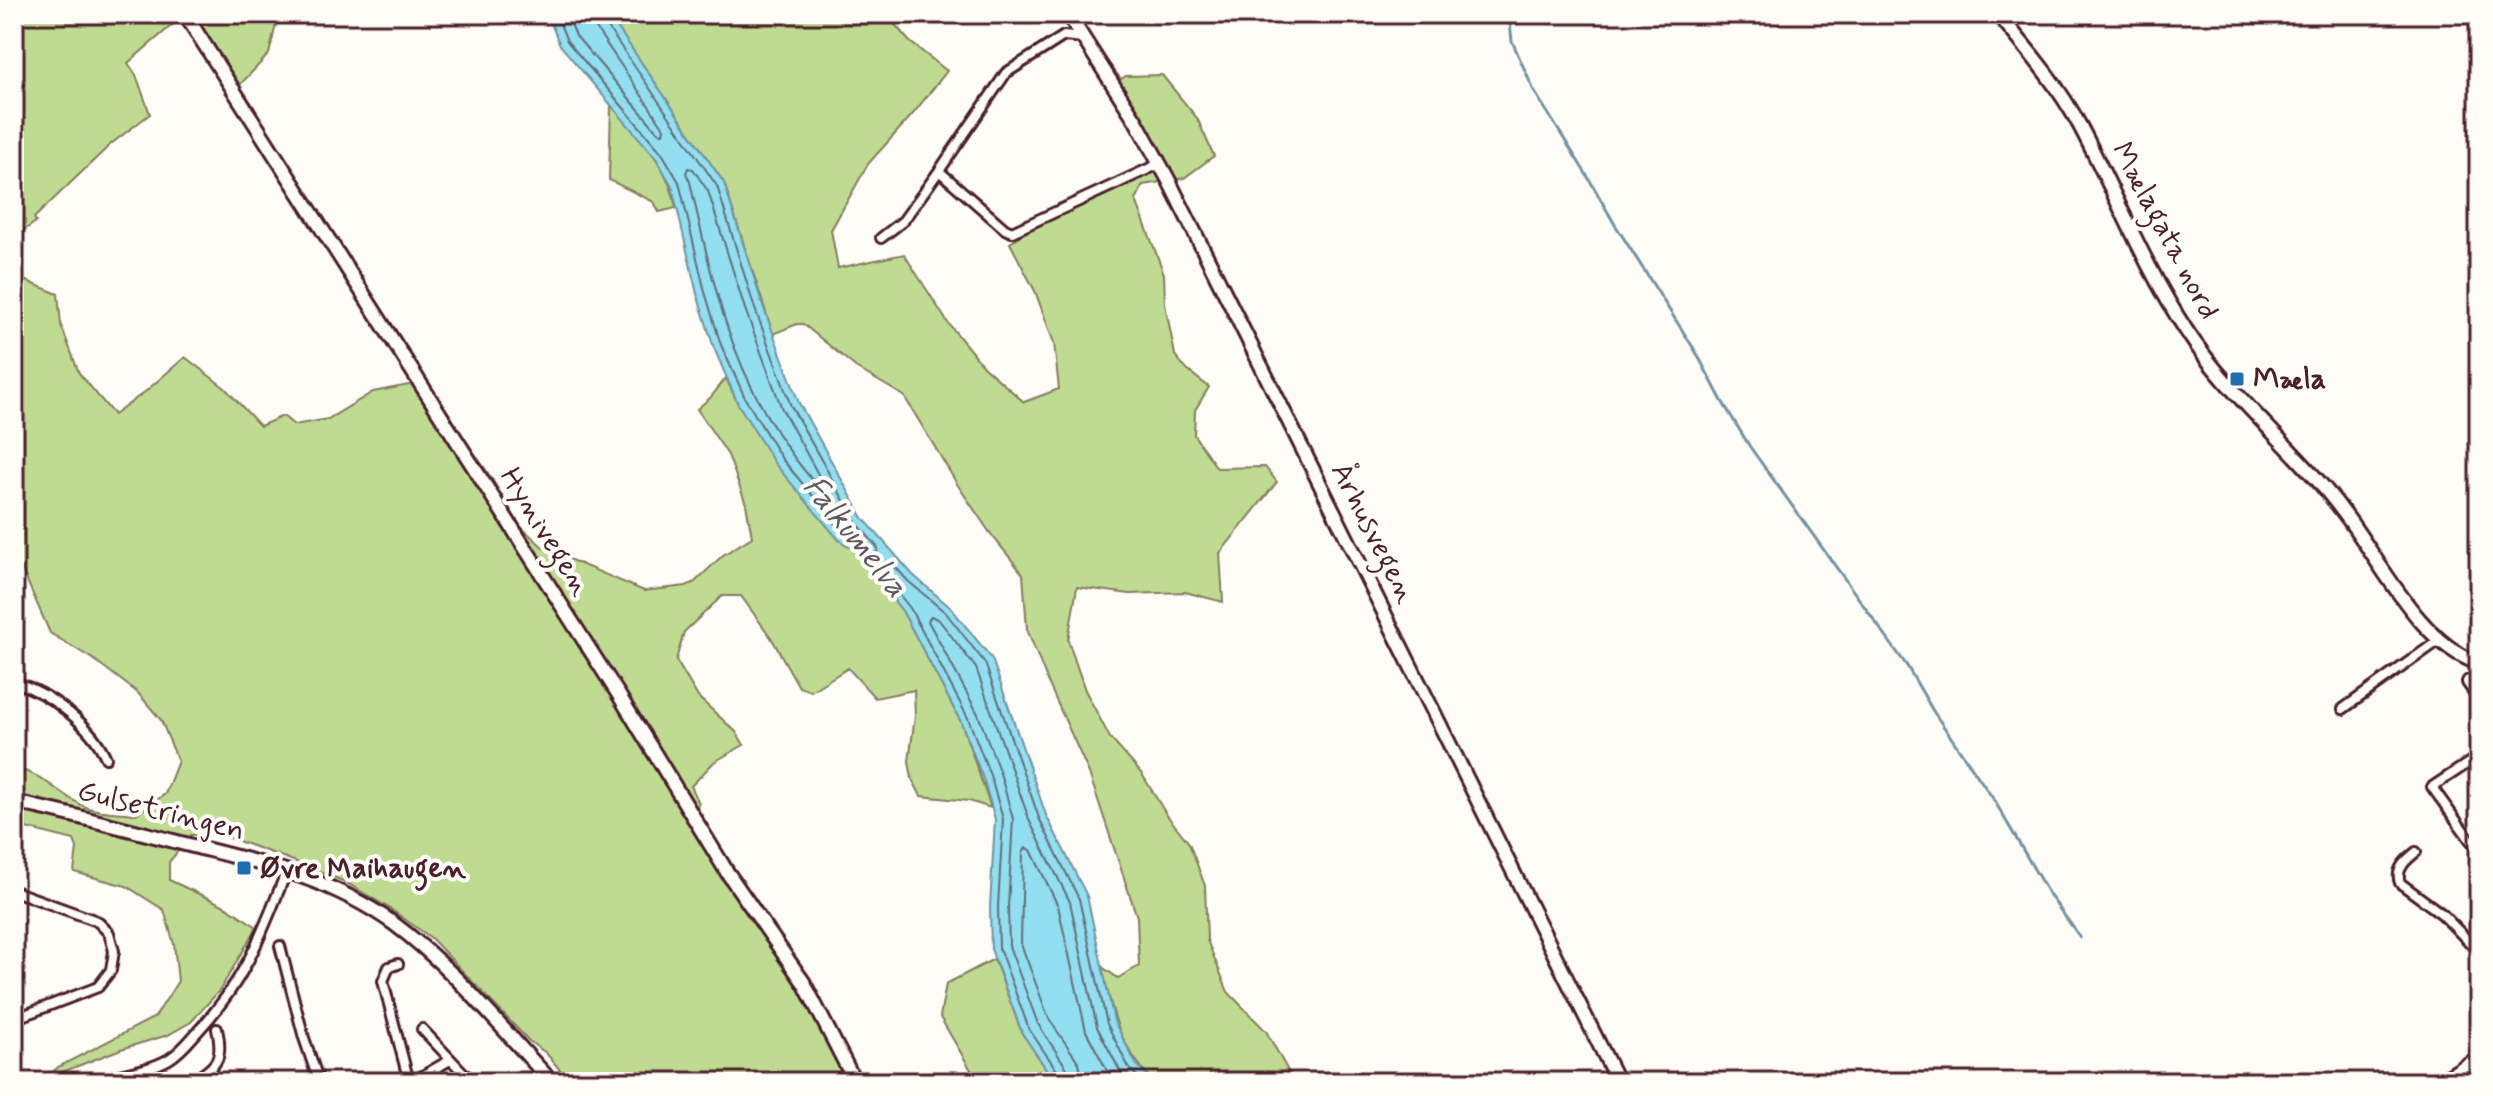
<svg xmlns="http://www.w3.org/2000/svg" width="2493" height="1096" font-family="Mynerve,sans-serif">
  <rect width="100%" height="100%" fill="#fdfcf7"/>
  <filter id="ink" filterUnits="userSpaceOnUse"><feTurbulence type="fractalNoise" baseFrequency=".0125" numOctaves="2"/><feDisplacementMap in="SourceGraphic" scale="16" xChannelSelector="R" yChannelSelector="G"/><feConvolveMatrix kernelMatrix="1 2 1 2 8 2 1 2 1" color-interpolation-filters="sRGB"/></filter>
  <g filter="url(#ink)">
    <path fill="#bfda91" stroke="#847c5e" stroke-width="2" d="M 14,14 L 276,14 L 278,16 L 269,54 L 236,89 L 178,20 L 128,63 L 136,75 L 150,114 L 111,144 L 34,218 L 36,222 L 14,237 Z
      M 608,14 L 886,14 L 909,41 L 947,71 L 912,115 L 868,164 L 831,230 L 838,268 L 904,254 L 948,323 L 983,366 L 1024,402 L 1059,389 L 1054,343 L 1035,291 L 1010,243 L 1047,217 L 1158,167 L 1071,14 L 1121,79 L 1126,76 L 1162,75 L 1197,118 L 1214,156 L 1184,178 L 1143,185 L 1136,200 L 1164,274 L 1165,304 L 1175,355 L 1187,370 L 1209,387 L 1195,410 L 1194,435 L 1217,468 L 1265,467 L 1277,482 L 1220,553 L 1223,602 L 1185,592 L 1130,594 L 1077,587 L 1068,640 L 1085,690 L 1110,738 L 1142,774 L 1166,814 L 1189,843 L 1205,886 L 1207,940 L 1228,992 L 1266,1031 L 1294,1082 L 1154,1082 C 1118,1045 1113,1015 1102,967 L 1118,978 L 1139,966 L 1137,917 L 1089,773 L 1047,680 L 1027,629 L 1023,574 L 990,533 L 959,487 L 904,396 L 858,369 L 803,324 L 797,324 L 773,334 L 724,183 Z
      M 611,105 C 639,137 669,164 676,208 L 659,212 L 654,202 L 609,180 Z
      M 14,276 L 58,294 L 61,325 L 79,373 L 114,415 L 146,391 L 185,357 L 225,388 L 260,426 L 283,416 L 294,425 L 328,419 L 373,392 L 419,383 L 431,389 L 492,479 L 519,525 L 545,549 L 644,591 L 686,586 L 695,582 L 723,555 L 752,537 L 746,504 L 728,455 L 697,409 L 710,398 L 726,378 L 738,404 L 838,539 L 876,565 L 879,581 L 903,612 L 961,722 L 991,808 L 969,801 L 921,796 L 912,779 L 909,761 L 915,716 L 914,690 L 875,698 L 848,668 L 811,691 L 799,687 L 772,639 L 741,596 L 722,596 L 684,632 L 676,660 L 698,697 L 736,732 L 744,745 L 714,762 L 691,786 L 699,803 L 696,808 L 721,857 L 748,900 L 771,924 L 855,1073 L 878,1079 L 904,1082 L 570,1082 L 546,1053 L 529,1041 L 431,938 L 389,908 L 345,882 L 291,860 L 222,835 L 191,835 L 169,862 L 169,880 L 225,906 L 257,927 L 220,990 L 191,1022 L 168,1035 L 121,1049 L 60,1073 L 48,1082 L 42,1082 L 58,1067 L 155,1017 L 178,981 L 174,944 L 164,910 L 126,886 L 74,872 L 77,848 L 74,840 L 14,825 L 14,769 C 41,771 61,797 86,807 C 100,813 120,812 136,814 L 165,794 L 178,761 L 161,720 L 138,693 L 96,661 L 50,633 L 21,567 L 14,565 Z
      M 994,959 L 1022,1033 L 1055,1082 L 978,1082 L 940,1017 L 946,984 Z"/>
    <path fill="#91dff0" stroke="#7592a1" stroke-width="2" d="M 547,14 L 608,14 L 724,183 L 762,303 L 799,403 L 863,518 L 913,575 L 951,608 L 992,659 L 1046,815 L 1087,896 L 1114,1021 L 1136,1064 L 1154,1082 L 1055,1082 L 1022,1033 L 991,949 L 990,907 L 995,819 L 984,781 L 961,722 L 903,612 L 879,581 L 876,565 L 838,539 L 775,464 L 738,404 L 714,348 L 697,294 L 672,186 L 656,158 L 560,45 Z"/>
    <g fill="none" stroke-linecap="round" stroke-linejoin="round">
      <path stroke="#666c7a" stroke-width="2" d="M 556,14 L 567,41 L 662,153 L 679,182 L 705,292 L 721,345 L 746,400 L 782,459 L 844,533 L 873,553 L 877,553 L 878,548 L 856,522 L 791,406 L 754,306 L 717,186 L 604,22 L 602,14
        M 567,14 L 576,36 L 658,132 L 663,133 L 664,128 L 595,27 L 592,14
        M 688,168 L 693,169 L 708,191 L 745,309 L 782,409 L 819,476 L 817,481 L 812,480 C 734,388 716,296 690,182 L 686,173 Z
        M 1061,1082 L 1060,1075 L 1029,1029 L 999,948 L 998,907 L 1003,819 L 991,778 L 968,718 L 910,608 L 886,578 L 884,565 L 887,561 L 891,562 L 908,581 L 946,613 L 985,663 L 1039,818 L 1079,899 L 1107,1024 L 1129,1068 L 1143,1082
        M 1071,1082 L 1068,1070 L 1038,1024 L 1009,946 L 1008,907 L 1013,819 L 1001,776 L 978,714 L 928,621 L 931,616 L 939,620 L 976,668 L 1030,822 L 1070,902 L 1097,1027 L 1121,1073 L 1129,1082
        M 1083,1082 L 1079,1063 L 1049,1019 L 1021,944 L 1023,852 L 1026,848 L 1031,850 L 1058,906 L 1086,1031 L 1113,1082"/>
      <path stroke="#7592a1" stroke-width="3" d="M 1509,14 L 1512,41 L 1534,91 L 1588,177 L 1614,223 L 1696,352 L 1722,401 L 1750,447 L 1907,666 L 1933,711 L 1994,800 L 2048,893 L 2080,937"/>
      <defs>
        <path id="street" d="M 1083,38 L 1064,36 L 1006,73 L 939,171 L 1005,229 L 1012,232 L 1159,164
          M 881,238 L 903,221 L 939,171
          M 14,671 L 17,683 L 14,692
          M 17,683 C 50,693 92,726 106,758
          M 2343,709 L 2438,641
          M 2479,756 L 2432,787 L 2479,852
          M 2416,852 C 2406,860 2395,869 2400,883 L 2442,914 L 2479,952
          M 14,891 L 97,921 L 109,933 L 114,951 L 111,970 L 98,987 L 14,1019
          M 280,946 L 304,1038 L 319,1082
          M 398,964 L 389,967 L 383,981 L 409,1082
          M 422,1029 L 472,1082
          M 92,1082 C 116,1074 147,1072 169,1059 C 181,1052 190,1040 199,1030 C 247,978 262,933 287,870
          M 190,1082 C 217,1067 224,1059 217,1029
          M 412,1082 L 450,1060"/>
        <path id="secondary" d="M 185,14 L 620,697 L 727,872 L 804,983 L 855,1082
          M 1068,14 L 1136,121 L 1168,179 L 1618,1082
          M 1998,14 C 2028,50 2058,85 2080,126 C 2116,194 2144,266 2186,330 C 2230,398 2296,448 2344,513 C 2380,560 2420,645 2479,663
          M 2469,682 L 2479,696
          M 14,802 C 71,814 128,829 185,844 C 260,863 329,877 393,923 C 453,967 501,1028 552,1082
          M 2440,1082 L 2479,1057"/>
      </defs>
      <use href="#street" stroke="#4a1f2b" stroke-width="14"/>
      <use href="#secondary" stroke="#4a1f2b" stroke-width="18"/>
      <use href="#street" stroke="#fdfcf7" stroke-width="8"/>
      <use href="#secondary" stroke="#fdfcf7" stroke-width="12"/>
    </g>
  </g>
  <g fill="#1f6fb2" stroke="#fdfcf7" stroke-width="3">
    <rect x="2229" y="371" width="16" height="16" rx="4"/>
    <rect x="236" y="860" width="16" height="16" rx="4"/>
  </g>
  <g text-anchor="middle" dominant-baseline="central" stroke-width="8" stroke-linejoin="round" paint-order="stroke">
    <g font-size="30" fill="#4a1f2b" stroke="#fdfcf7">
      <text transform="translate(2165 231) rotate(62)">Mælagata nord</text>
      <text transform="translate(545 532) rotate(58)">Hynivegen</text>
      <text transform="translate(1373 533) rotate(63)">Århusvegen</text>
      <text transform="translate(161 811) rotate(14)">Gulsetringen</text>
    </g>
    <g font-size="30" font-weight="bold" fill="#4a1f2b" stroke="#fdfcf7" text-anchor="start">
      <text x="2253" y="379">Mæla</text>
      <text x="260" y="868">Øvre Maihaugen</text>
    </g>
    <g font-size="32" font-style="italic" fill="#5f5966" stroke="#fdfcf7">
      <text transform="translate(855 537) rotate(51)">Falkumelva</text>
    </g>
  </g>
  <rect width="2493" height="1096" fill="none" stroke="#fdfcf7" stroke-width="48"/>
  <rect x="24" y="24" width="2445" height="1048" fill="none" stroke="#4a1f2b" stroke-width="3" filter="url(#ink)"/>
</svg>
